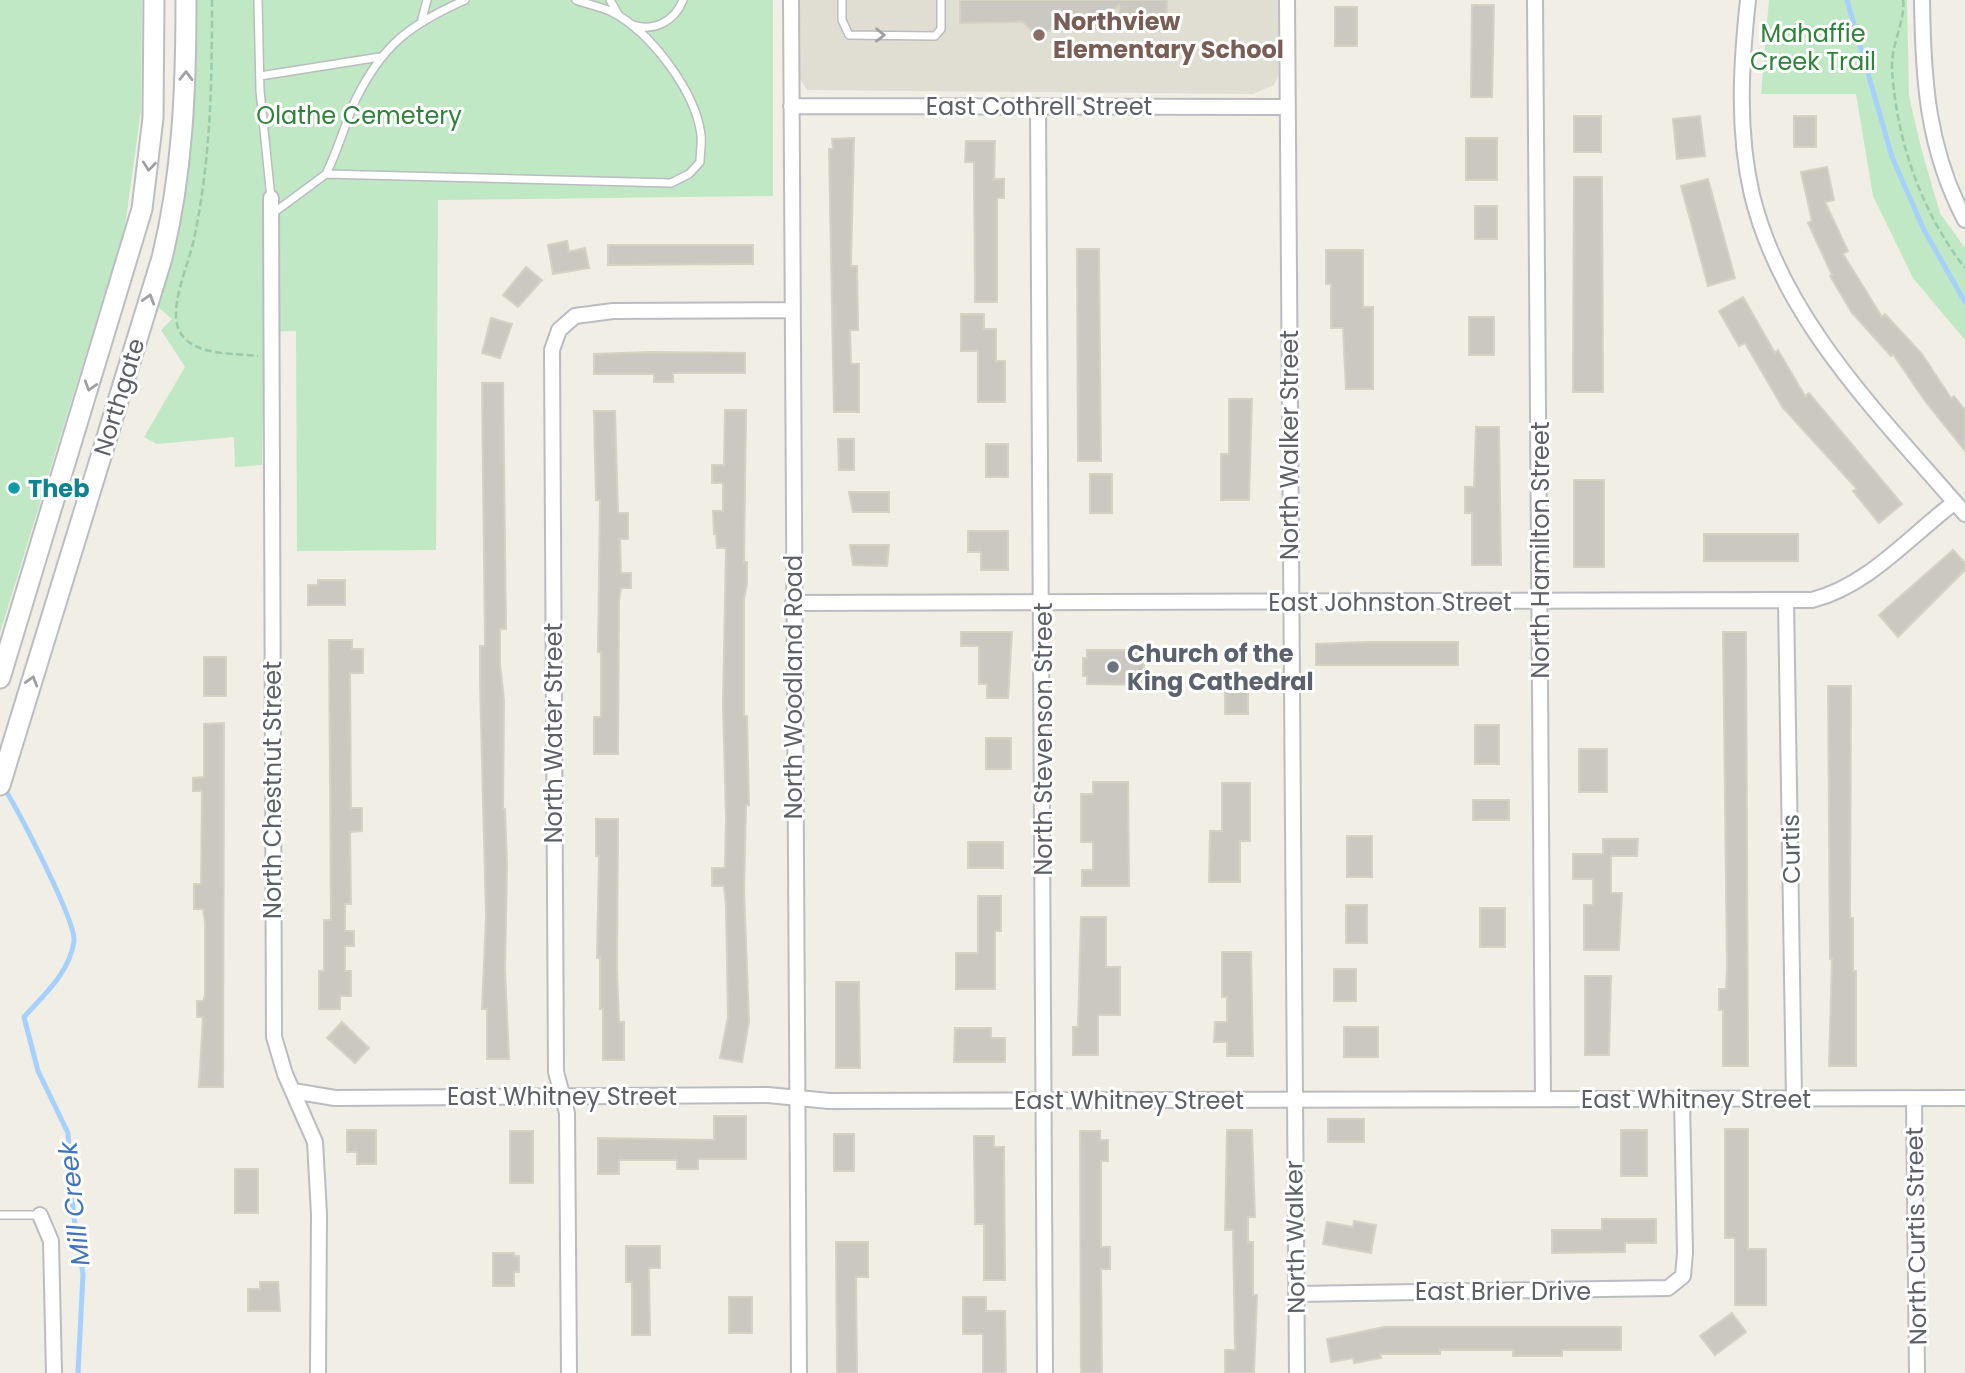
<svg xmlns="http://www.w3.org/2000/svg" width="1965" height="1373" font-family="Poppins,sans-serif">
  <rect width="100%" height="100%" fill="#f0eee5"/>
  <path fill="#e0ded3" d="M 799,0 L 1278,0 L 1278,76 L 1274,85 L 1253,94 L 807,90 L 800,79 L 799,70 Z"/>
  <path fill="#c1e8c4" d="M 0,0 L 142,0 L 141,110 L 125,227 L 0,633 Z
    M 194,0 L 773,0 L 773,196 L 438,200 L 436,550 L 297,551 L 296,331 L 264,332 L 262,465 L 235,467 L 234,437 L 157,444 L 144,437 L 185,367 L 161,330 L 172,319 L 157,306 C 190,200 195,110 194,0 Z
    M 1769,0 L 1907,0 L 1909,96 L 1921,148 L 1940,213 L 1965,248 L 1965,340 L 1913,278 L 1873,196 L 1856,94 L 1761,94 Z"/>
  <g fill="none" stroke-linecap="round" stroke-linejoin="round">
    <path stroke="#a6d1ff" stroke-width="5" d="M 1847,0 L 1892,157 L 1924,230 L 1965,302
      M 4,788 C 18,810 76,921 74,941 C 70,972 44,995 24,1017 L 38,1071 L 68,1133 L 73,1211 L 83,1274 L 78,1373"/>
  </g>
  <path fill="#cbc8c2" stroke="#d5d1c3" stroke-width="2" d="M 960,0 L 1167,0 L 1167,30 L 1120,31 L 1119,5 L 1092,31 L 1032,31 L 1023,22 L 960,23 Z
    M 1472,5 L 1494,5 L 1492,97 L 1471,97 Z
    M 1335,7 L 1357,7 L 1357,46 L 1335,46 Z
    M 1574,116 L 1601,116 L 1601,152 L 1574,152 Z
    M 1700,116 L 1705,156 L 1677,159 L 1673,119 Z
    M 1794,116 L 1816,116 L 1816,147 L 1794,147 Z
    M 854,138 L 851,266 L 857,266 L 858,330 L 850,330 L 851,364 L 859,364 L 859,412 L 834,412 L 829,149 L 833,149 L 832,139 Z
    M 1466,138 L 1497,138 L 1497,180 L 1466,180 Z
    M 966,141 L 995,141 L 994,179 L 1004,179 L 1004,198 L 997,198 L 997,302 L 975,302 L 974,162 L 965,162 Z
    M 1827,167 L 1834,200 L 1825,202 L 1848,251 L 1843,254 L 1882,317 L 1885,314 L 1922,354 L 1951,398 L 1954,396 L 1965,410 L 1965,451 L 1925,401 L 1893,354 L 1891,356 L 1852,313 L 1830,276 L 1832,275 L 1808,223 L 1812,221 L 1801,172 Z
    M 1574,177 L 1602,177 L 1603,392 L 1573,392 Z
    M 1708,179 L 1735,278 L 1708,286 L 1681,186 Z
    M 1475,206 L 1497,206 L 1497,239 L 1475,239 Z
    M 567,241 L 569,252 L 585,248 L 589,268 L 553,274 L 548,245 Z
    M 608,245 L 753,245 L 753,264 L 608,265 Z
    M 1077,249 L 1099,249 L 1101,461 L 1078,461 Z
    M 1326,250 L 1363,250 L 1363,307 L 1373,307 L 1373,389 L 1346,389 L 1343,328 L 1331,328 L 1331,284 L 1326,284 Z
    M 526,267 L 542,280 L 518,307 L 503,295 Z
    M 1743,297 L 1775,353 L 1778,350 L 1805,396 L 1809,393 L 1902,504 L 1879,523 L 1853,491 L 1857,489 L 1783,408 L 1745,343 L 1739,346 L 1719,311 Z
    M 961,314 L 984,314 L 984,329 L 996,329 L 996,361 L 1005,361 L 1005,402 L 978,402 L 978,351 L 961,351 Z
    M 1469,317 L 1494,317 L 1494,355 L 1469,355 Z
    M 491,318 L 512,324 L 500,358 L 482,353 Z
    M 651,352 L 745,353 L 745,373 L 673,373 L 673,382 L 654,382 L 654,374 L 594,374 L 594,354 Z
    M 482,383 L 503,383 L 506,629 L 500,629 L 500,664 L 504,700 L 503,809 L 505,809 L 507,865 L 505,971 L 509,1059 L 487,1059 L 487,1009 L 482,1009 L 486,917 L 480,683 L 480,646 L 485,646 Z
    M 1229,399 L 1252,399 L 1249,500 L 1221,500 L 1221,454 L 1229,454 Z
    M 725,410 L 746,410 L 744,562 L 747,562 L 747,584 L 744,599 L 744,716 L 747,716 L 749,805 L 746,805 L 744,890 L 749,1021 L 742,1062 L 720,1058 L 728,1017 L 726,906 L 724,886 L 712,886 L 712,868 L 725,868 L 726,818 L 723,703 L 726,548 L 717,548 L 716,534 L 714,534 L 713,511 L 723,511 L 723,483 L 712,483 L 712,465 L 724,465 Z
    M 594,411 L 615,411 L 618,513 L 628,513 L 628,539 L 620,539 L 621,573 L 631,573 L 631,588 L 621,588 L 619,601 L 618,754 L 594,754 L 594,717 L 601,717 L 601,652 L 598,652 L 600,500 L 596,500 Z
    M 1476,427 L 1499,427 L 1501,565 L 1472,565 L 1472,513 L 1465,513 L 1465,487 L 1474,487 Z
    M 838,439 L 854,439 L 854,470 L 839,470 Z
    M 986,444 L 1008,444 L 1008,477 L 986,477 Z
    M 1090,474 L 1112,474 L 1112,513 L 1090,513 Z
    M 1574,480 L 1604,480 L 1604,567 L 1574,567 Z
    M 849,492 L 889,492 L 889,512 L 853,512 Z
    M 968,531 L 1008,531 L 1008,570 L 981,570 L 981,552 L 968,552 Z
    M 1704,534 L 1798,534 L 1798,561 L 1704,561 Z
    M 850,545 L 889,545 L 887,566 L 853,565 Z
    M 1953,550 L 1965,563 L 1965,570 L 1898,637 L 1879,615 Z
    M 318,580 L 345,580 L 345,605 L 308,605 L 308,585 L 318,585 Z
    M 961,632 L 1012,632 L 1008,698 L 987,698 L 987,684 L 979,684 L 979,646 L 961,646 Z
    M 1723,632 L 1746,632 L 1748,1066 L 1723,1066 L 1723,1010 L 1719,1010 L 1719,989 L 1726,989 L 1727,969 Z
    M 329,640 L 352,640 L 352,649 L 363,649 L 363,673 L 350,673 L 351,808 L 362,808 L 362,831 L 350,832 L 351,904 L 345,904 L 345,931 L 354,931 L 354,946 L 345,946 L 345,971 L 351,971 L 351,996 L 340,996 L 340,1009 L 319,1009 L 319,971 L 324,971 L 324,920 L 331,920 Z
    M 1366,642 L 1458,642 L 1458,665 L 1316,665 L 1316,644 Z
    M 1087,650 L 1144,650 L 1144,685 L 1087,684 L 1087,676 L 1083,676 L 1083,658 L 1087,658 Z
    M 204,657 L 226,657 L 226,696 L 204,696 Z
    M 1225,680 L 1248,680 L 1248,714 L 1225,714 Z
    M 1828,686 L 1851,686 L 1850,918 L 1853,918 L 1853,971 L 1856,971 L 1856,1066 L 1829,1066 L 1832,959 L 1830,959 Z
    M 224,723 L 223,1087 L 199,1087 L 203,1017 L 197,1017 L 197,1001 L 203,1001 L 205,995 L 205,922 L 203,909 L 194,909 L 194,884 L 201,884 L 202,791 L 193,791 L 193,778 L 204,777 L 204,724 Z
    M 1475,725 L 1499,725 L 1499,764 L 1475,764 Z
    M 986,738 L 1011,738 L 1011,769 L 986,769 Z
    M 1579,749 L 1607,749 L 1607,792 L 1579,792 Z
    M 1093,782 L 1128,782 L 1129,886 L 1082,886 L 1082,870 L 1093,870 L 1093,842 L 1081,842 L 1081,794 L 1093,794 Z
    M 1222,783 L 1250,783 L 1250,841 L 1240,841 L 1240,882 L 1209,882 L 1210,831 L 1222,831 Z
    M 1473,800 L 1509,800 L 1509,820 L 1473,820 Z
    M 596,819 L 618,819 L 617,971 L 619,1022 L 624,1022 L 624,1060 L 603,1060 L 603,1009 L 600,1009 L 600,958 L 597,958 L 599,856 L 596,856 Z
    M 1347,836 L 1372,836 L 1372,877 L 1347,877 Z
    M 1603,839 L 1638,839 L 1637,856 L 1611,856 L 1611,893 L 1622,893 L 1619,950 L 1584,950 L 1584,905 L 1593,905 L 1593,879 L 1573,879 L 1573,854 L 1603,854 Z
    M 968,842 L 1003,842 L 1003,868 L 968,868 Z
    M 978,896 L 1001,896 L 1001,931 L 995,931 L 995,989 L 956,989 L 956,953 L 978,953 Z
    M 1346,905 L 1367,905 L 1367,943 L 1346,943 Z
    M 1480,908 L 1505,908 L 1505,947 L 1480,947 Z
    M 1081,917 L 1106,917 L 1106,967 L 1120,967 L 1120,1015 L 1098,1015 L 1098,1055 L 1073,1055 L 1073,1027 L 1078,1027 Z
    M 1222,952 L 1251,952 L 1253,1056 L 1227,1056 L 1227,1042 L 1214,1042 L 1215,1022 L 1227,1022 L 1227,997 L 1222,997 Z
    M 1334,969 L 1356,969 L 1356,1001 L 1334,1001 Z
    M 1585,976 L 1611,976 L 1609,1055 L 1585,1055 Z
    M 836,982 L 859,982 L 860,1068 L 836,1068 Z
    M 342,1022 L 369,1048 L 355,1063 L 327,1038 Z
    M 1344,1027 L 1378,1027 L 1378,1057 L 1344,1057 Z
    M 955,1028 L 991,1028 L 991,1038 L 1005,1038 L 1005,1062 L 954,1062 Z
    M 714,1116 L 746,1116 L 746,1159 L 698,1159 L 698,1169 L 677,1169 L 677,1160 L 619,1160 L 619,1174 L 598,1174 L 598,1138 L 714,1140 Z
    M 1328,1119 L 1364,1119 L 1364,1142 L 1328,1142 Z
    M 1725,1129 L 1748,1129 L 1748,1249 L 1766,1249 L 1766,1305 L 1735,1305 L 1735,1238 L 1725,1238 Z
    M 347,1130 L 376,1130 L 376,1164 L 357,1164 L 357,1152 L 347,1152 Z
    M 1227,1130 L 1252,1130 L 1255,1217 L 1248,1217 L 1248,1242 L 1253,1242 L 1253,1295 L 1257,1295 L 1254,1373 L 1225,1373 L 1225,1350 L 1235,1350 L 1233,1230 L 1225,1230 Z
    M 1621,1130 L 1647,1130 L 1647,1176 L 1621,1176 Z
    M 510,1131 L 533,1131 L 533,1183 L 510,1183 Z
    M 1080,1131 L 1100,1131 L 1100,1140 L 1108,1140 L 1108,1161 L 1101,1161 L 1101,1247 L 1110,1247 L 1110,1269 L 1101,1269 L 1102,1373 L 1081,1373 Z
    M 834,1134 L 854,1134 L 854,1171 L 834,1171 Z
    M 974,1136 L 994,1136 L 994,1147 L 1004,1147 L 1005,1280 L 984,1280 L 984,1224 L 975,1224 Z
    M 235,1169 L 258,1169 L 258,1213 L 235,1213 Z
    M 1602,1219 L 1656,1219 L 1656,1243 L 1625,1243 L 1625,1252 L 1552,1253 L 1552,1230 L 1602,1230 Z
    M 1354,1221 L 1376,1225 L 1371,1253 L 1323,1244 L 1327,1222 L 1353,1227 Z
    M 836,1242 L 868,1242 L 868,1277 L 856,1277 L 857,1373 L 837,1373 Z
    M 626,1246 L 660,1246 L 660,1268 L 649,1268 L 650,1335 L 632,1335 L 632,1282 L 626,1282 Z
    M 493,1253 L 514,1253 L 514,1256 L 519,1256 L 519,1272 L 514,1272 L 514,1286 L 493,1286 Z
    M 260,1282 L 278,1282 L 280,1311 L 248,1311 L 248,1289 L 260,1289 Z
    M 729,1297 L 752,1297 L 752,1333 L 729,1333 Z
    M 963,1297 L 986,1297 L 986,1311 L 1005,1311 L 1006,1373 L 983,1373 L 983,1334 L 963,1334 Z
    M 1732,1313 L 1746,1332 L 1715,1355 L 1700,1336 Z
    M 1384,1327 L 1621,1327 L 1621,1350 L 1562,1350 L 1562,1356 L 1513,1356 L 1513,1350 L 1440,1350 L 1440,1354 L 1380,1354 L 1381,1358 L 1354,1363 L 1353,1358 L 1331,1362 L 1327,1339 Z"/>
  <g fill="none" stroke-linecap="round" stroke-linejoin="round">
    <defs>
      <path id="service" d="M 258,0 L 260,91 L 271,198
        M 610,0 L 618,14
        M 842,0 L 842,20 L 849,35 L 935,36 L 941,29 L 941,0
        M 422,19 L 427,0
        M 633,25 C 654,32 675,21 683,0
        M 260,76 L 380,57
        M 326,174 C 339,148 345,123 356,99 C 383,44 411,24 465,0
        M 272,214 L 326,174 L 671,183 L 689,174 L 700,162 C 700,154 702,144 701,135 C 696,92 650,31 612,12 C 601,7 587,4 576,0
        M 0,1215 L 40,1215"/>
      <path id="minor" d="M 791,0 L 799,1373
        M 1287,0 L 1297,1373
        M 1535,0 L 1543,1099
        M 1748,0 C 1741,64 1737,131 1752,195 C 1783,322 1883,418 1965,514
        M 1922,0 C 1923,79 1927,148 1965,220
        M 791,106 L 1286,107
        M 1038,106 L 1045,1373
        M 271,198 L 274,1037 L 285,1074 L 315,1142 L 319,1214 L 318,1373
        M 1786,601 L 1794,1098
        M 793,603 L 1812,600 C 1868,586 1910,536 1955,502
        M 293,1091 L 335,1098 L 768,1095 L 829,1101 L 1965,1098
        M 1914,1099 L 1917,1373
        M 40,1215 L 51,1241 L 54,1373
        M 1296,1294 L 1668,1288 L 1683,1276 L 1685,1253 L 1682,1099
        M 569,1373 L 567,1113 L 556,1072 L 552,350 L 559,330 L 575,316 L 613,311 L 791,310"/>
      <path id="secondary" d="M 0,678 L 142,209 L 153,118 L 154,0
        M 0,785 L 162,258 C 183,172 186,88 186,0"/>
    </defs>
    <use href="#service" stroke="#babcc1" stroke-width="10"/>
    <use href="#minor" stroke="#babcc1" stroke-width="18"/>
    <use href="#secondary" stroke="#bbbdc3" stroke-width="23"/>
    <path stroke="#9ac9ac" stroke-width="2.5" stroke-dasharray="7 3.5" stroke-linecap="butt" d="M 212,0 C 212,84 211,157 194,239 C 189,264 167,310 180,332 C 193,356 233,353 258,356
      M 1903,0 C 1906,19 1891,44 1892,68 C 1896,139 1921,212 1965,268"/>
    <use href="#service" stroke="#fff" stroke-width="7"/>
    <use href="#minor" stroke="#fff" stroke-width="14"/>
    <use href="#secondary" stroke="#fff" stroke-width="19"/>
  </g>
  <defs><path id="oneway-chevron" d="M-2-3.5L2.5 0L-2 3.5" fill="none" stroke-width="1.6" stroke-linecap="round" stroke-linejoin="round" transform="scale(1.75)"/></defs>
  <g stroke="#9ea0a3">
    <use href="#oneway-chevron" transform="translate(880 35) rotate(1)"/>
    <use href="#oneway-chevron" transform="translate(186 76) rotate(-89)"/>
    <use href="#oneway-chevron" transform="translate(149 166) rotate(96)"/>
    <use href="#oneway-chevron" transform="translate(149 299) rotate(-73)"/>
    <use href="#oneway-chevron" transform="translate(90 386) rotate(107)"/>
    <use href="#oneway-chevron" transform="translate(32 681) rotate(-73)"/>
  </g>
  <circle fill="#8d6e63" stroke="#fff" stroke-width="2.5" cx="1039" cy="35" r="7"/>
  <circle fill="#0f9aa8" stroke="#fff" stroke-width="2.5" cx="14" cy="488" r="7"/>
  <circle fill="#6b7280" stroke="#fff" stroke-width="2.5" cx="1113" cy="667" r="7"/>
  <g text-anchor="middle" dominant-baseline="central" stroke-width="6" stroke-linejoin="round" paint-order="stroke">
    <g font-size="24" font-weight="bold" fill="#785e54" stroke="#fff" text-anchor="start">
      <text x="1053" y="21">Northview<tspan x="1053" dy="28">Elementary School</tspan></text>
    </g>
    <g font-size="24" fill="#30823b" stroke="#fff">
      <text x="1813" y="33">Mahaffie<tspan x="1813" dy="28">Creek Trail</tspan></text>
      <text x="359" y="115">Olathe Cemetery</text>
    </g>
    <g font-size="24" fill="#5d6066" stroke="#fff">
      <text x="1039" y="106">East Cothrell Street</text>
      <text transform="translate(119 397) rotate(-73)">Northgate</text>
      <text transform="translate(1289 445) rotate(-90)">North Walker Street</text>
      <text transform="translate(1540 550) rotate(-90)">North Hamilton Street</text>
      <text x="1390" y="602">East Johnston Street</text>
      <text transform="translate(793 687) rotate(-90)">North Woodland Road</text>
      <text transform="translate(553 733) rotate(-90)">North Water Street</text>
      <text transform="translate(1043 739) rotate(-90)">North Stevenson Street</text>
      <text transform="translate(272 790) rotate(-90)">North Chestnut Street</text>
      <text transform="translate(1791 849) rotate(-91)">Curtis</text>
      <text x="562" y="1096">East Whitney Street</text>
      <text x="1696" y="1099">East Whitney Street</text>
      <text x="1129" y="1100">East Whitney Street</text>
      <text transform="translate(1916 1236) rotate(-91)">North Curtis Street</text>
      <text transform="translate(1295 1237) rotate(-91)">North Walker</text>
      <text x="1503" y="1291">East Brier Drive</text>
    </g>
    <g font-size="24" font-weight="bold" fill="#0d838f" stroke="#fff" text-anchor="start">
      <text x="28" y="488">Theb</text>
    </g>
    <g font-size="24" font-weight="bold" fill="#5b616d" stroke="#fff" text-anchor="start">
      <text x="1127" y="653">Church of the<tspan x="1127" dy="28">King Cathedral</tspan></text>
    </g>
    <g font-size="26" font-style="italic" fill="#4074bf" stroke="#fff">
      <text transform="translate(74 1204) rotate(-96)">Mill Creek</text>
    </g>
  </g>
</svg>
